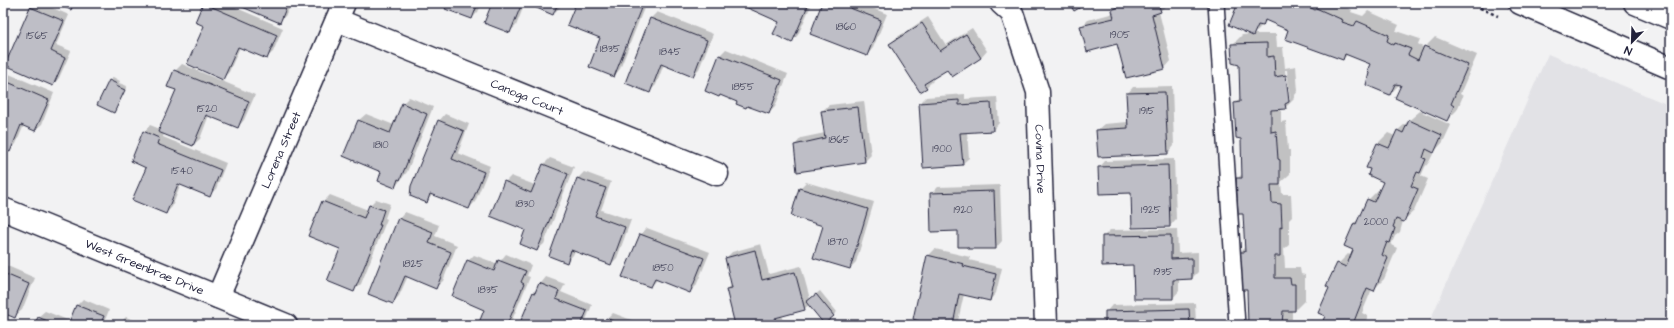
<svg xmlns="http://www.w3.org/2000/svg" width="1674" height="328" font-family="'Architects Daughter',sans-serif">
  <rect width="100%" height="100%" fill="#f2f2f3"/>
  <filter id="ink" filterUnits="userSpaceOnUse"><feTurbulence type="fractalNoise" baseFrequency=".025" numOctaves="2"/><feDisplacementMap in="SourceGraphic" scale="8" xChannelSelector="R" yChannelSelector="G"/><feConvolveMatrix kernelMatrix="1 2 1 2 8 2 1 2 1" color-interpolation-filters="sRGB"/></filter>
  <g filter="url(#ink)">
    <path fill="#e2e2e6" d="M 1548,54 L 1671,106 L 1671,325 L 1428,325 Z"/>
    <path fill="#0003" fill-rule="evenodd" d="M 36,3 L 41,3 L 69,15 L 56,45 L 71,51 L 59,78 L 53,85 L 31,8 Z
      M 204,3 L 225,3 L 283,28 L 273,52 L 266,58 L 240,47 L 229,72 L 223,78 L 205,25 L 196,22 Z
      M 236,3 L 292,3 L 286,15 L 280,21 Z
      M 449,3 L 482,3 L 478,12 L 472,18 Z
      M 493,3 L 525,3 L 516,26 L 509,32 Z
      M 527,3 L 561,3 L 560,7 L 553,14 Z
      M 577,3 L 646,3 L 620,69 L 614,76 L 601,37 Z
      M 743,3 L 812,3 L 798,35 L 792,41 L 780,21 Z
      M 823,3 L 860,3 L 887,14 L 873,48 L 867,55 Z
      M 1121,3 L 1166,3 L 1167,5 L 1159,12 L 1171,61 L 1165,68 L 1127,77 L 1118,43 L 1082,26 L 1088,20 L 1114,13 L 1113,10 Z
      M 1239,3 L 1337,3 L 1352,10 L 1351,12 L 1363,16 L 1368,11 L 1399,25 L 1396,31 L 1420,39 L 1418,44 L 1424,48 L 1435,37 L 1477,55 L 1460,94 L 1463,96 L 1457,110 L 1447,120 L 1403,81 L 1390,94 L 1371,63 L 1348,54 L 1343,59 L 1290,29 L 1267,20 L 1254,34 L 1276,34 L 1277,47 L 1283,47 L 1285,68 L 1296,66 L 1298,91 L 1295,95 L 1295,98 L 1285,108 L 1281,108 L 1281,122 L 1286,121 L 1288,150 L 1290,150 L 1290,174 L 1281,182 L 1282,194 L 1291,194 L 1292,216 L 1289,219 L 1289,245 L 1284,249 L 1285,268 L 1300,268 L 1301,274 L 1305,275 L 1305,300 L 1295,310 L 1292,310 L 1292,319 L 1286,325 L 1244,325 L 1249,320 L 1248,289 L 1240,252 L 1246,246 L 1244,213 L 1237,179 L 1243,173 L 1242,138 L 1235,103 L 1241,97 L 1240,64 L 1232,45 L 1242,35 L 1252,34 ZM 1285,70 L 1287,70 L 1290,100 L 1288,100 Z
      M 657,12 L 713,34 L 699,69 L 693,75 L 664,64 L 656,85 L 650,91 L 651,18 Z
      M 928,17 L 946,45 L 972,28 L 987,51 L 981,58 L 948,68 L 931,79 L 933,81 L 926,87 L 890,44 L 896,38 Z
      M 726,49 L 788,74 L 775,107 L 769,113 L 748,105 L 746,107 L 720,55 Z
      M 182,64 L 255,95 L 244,120 L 238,127 L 209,115 L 200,139 L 193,145 L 164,133 L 163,137 L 226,163 L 216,189 L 209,195 L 181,184 L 172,207 L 166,213 L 147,167 L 144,132 L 150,125 L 160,129 L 177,89 L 175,71 Z
      M 9,74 L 54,93 L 42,124 L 35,130 L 24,125 L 16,144 L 10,150 L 3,147 L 3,80 Z
      M 113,77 L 120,81 L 119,83 L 127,86 L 117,108 L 114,111 L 110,81 Z
      M 1172,86 L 1174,146 L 1168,153 L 1097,130 L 1104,124 L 1128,122 L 1127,94 L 1133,87 Z
      M 965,94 L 965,99 L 997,97 L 999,123 L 993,130 L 967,132 L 969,158 L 962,164 L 920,103 L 926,97 Z
      M 409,97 L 433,107 L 407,172 L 395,187 L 382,171 L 345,156 L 359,120 L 366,114 L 394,125 L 402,104 Z
      M 864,101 L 871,155 L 865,161 L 795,145 L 801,138 L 825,133 L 822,111 L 829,105 Z
      M 1420,111 L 1451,125 L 1443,142 L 1434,152 L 1429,162 L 1425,167 L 1421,176 L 1428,179 L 1414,211 L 1403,221 L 1400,232 L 1395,236 L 1391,245 L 1397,248 L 1384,279 L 1374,289 L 1372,289 L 1362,313 L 1368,316 L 1364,325 L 1306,325 L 1311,320 L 1322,325 L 1326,315 L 1331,287 L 1338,264 L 1348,254 L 1352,256 L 1354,250 L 1345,246 L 1354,223 L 1360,218 L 1368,200 L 1378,190 L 1380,190 L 1384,181 L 1372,169 L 1367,167 L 1378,143 L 1388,133 L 1395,136 L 1397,131 Z
      M 445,114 L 469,124 L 458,153 L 490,166 L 475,202 L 469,208 L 433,194 L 426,202 L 439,121 Z
      M 550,158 L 574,167 L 544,244 L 537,250 L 505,182 L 511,176 L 535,185 L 543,165 Z
      M 1174,159 L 1176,219 L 1170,226 L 1132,192 L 1099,168 L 1105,161 Z
      M 584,172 L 611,182 L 601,210 L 631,220 L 617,258 L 611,264 L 575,251 L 573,255 L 567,262 L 551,256 L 578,178 Z
      M 806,182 L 874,202 L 856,262 L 850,268 L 800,188 Z
      M 1000,185 L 1002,241 L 996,248 L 959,230 L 931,194 L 938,187 Z
      M 330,195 L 368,210 L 370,205 L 376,199 L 390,204 L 385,218 L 387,219 L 361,284 L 354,290 L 341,248 L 323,202 Z
      M 405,212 L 439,225 L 435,236 L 457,245 L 443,281 L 436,287 L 408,276 L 399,296 L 392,303 L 399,219 Z
      M 647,228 L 710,252 L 696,286 L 690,292 L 658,279 L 651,286 L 624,276 L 641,234 Z
      M 1177,229 L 1178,253 L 1198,252 L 1198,272 L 1192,278 L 1179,279 L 1179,291 L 1173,298 L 1103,237 L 1110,230 Z
      M 761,244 L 769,274 L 801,266 L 810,299 L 820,291 L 837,312 L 824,323 L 809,305 L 804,309 L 782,315 L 784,323 L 781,325 L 737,325 L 727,290 L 732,284 L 726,258 L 732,252 Z
      M 935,249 L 970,257 L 969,260 L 1002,268 L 996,293 L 990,300 L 964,294 L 958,321 L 954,325 L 923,325 L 928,256 Z
      M 506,254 L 531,265 L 527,276 L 530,277 L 510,325 L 479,325 L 485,310 L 468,261 L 474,255 L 498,264 Z
      M 3,264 L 35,278 L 22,310 L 15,316 L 3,311 Z
      M 546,277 L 565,284 L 561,292 L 592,305 L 584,325 L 520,325 L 534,292 Z
      M 83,299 L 109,310 L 103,325 L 35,325 L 38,317 L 45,311 L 70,321 L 77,305 Z
      M 1195,303 L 1196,323 L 1194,325 L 1106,325 L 1106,312 L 1112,305 Z
      M 613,313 L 645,325 L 604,325 L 607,319 Z
      M 126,317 L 147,325 L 118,325 Z"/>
    <path fill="#bebec6" stroke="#22223b" d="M 55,3 L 74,3 L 71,10 Z
      M 203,3 L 277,35 L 267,59 L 238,47 L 223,80 L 187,64 L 204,26 L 195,22 Z
      M 233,3 L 288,3 L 280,23 Z
      M 448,3 L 478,3 L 472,19 L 445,9 Z
      M 492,3 L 522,3 L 510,33 L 484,23 Z
      M 525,3 L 558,3 L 553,15 Z
      M 576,3 L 605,3 L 618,8 L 620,3 L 643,3 L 614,77 L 589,67 L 600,38 L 567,25 Z
      M 742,3 L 809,3 L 792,43 L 773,34 L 779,22 L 741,5 Z
      M 822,3 L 852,3 L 850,8 L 881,20 L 867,56 L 810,34 Z
      M 1069,3 L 1088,3 L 1074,11 Z
      M 1126,3 L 1158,3 L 1161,12 L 1152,15 L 1165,69 L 1126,78 L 1117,44 L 1087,52 L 1080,26 L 1114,18 L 1112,10 Z
      M 1238,3 L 1308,3 L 1307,6 L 1315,10 L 1316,8 L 1343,20 L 1342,22 L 1354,26 L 1357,21 L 1389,35 L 1387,41 L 1394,45 L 1395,43 L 1411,49 L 1408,55 L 1418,60 L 1424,46 L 1468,65 L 1451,104 L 1454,106 L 1447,121 L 1395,98 L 1401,85 L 1395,84 L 1390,95 L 1366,85 L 1369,73 L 1367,71 L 1370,64 L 1345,54 L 1343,60 L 1285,39 L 1288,30 L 1265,20 L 1263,26 L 1258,25 L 1253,36 L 1229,25 Z
      M 30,7 L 64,21 L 51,51 L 65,58 L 53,86 L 5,65 Z
      M 650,18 L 707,40 L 693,77 L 661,64 L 650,93 L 625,83 Z
      M 922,23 L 940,51 L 966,34 L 981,58 L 952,77 L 947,70 L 924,84 L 927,88 L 920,92 L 889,44 Z
      M 1267,43 L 1267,57 L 1274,56 L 1275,77 L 1286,75 L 1289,102 L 1285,104 L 1286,109 L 1271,110 L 1271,132 L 1276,131 L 1278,159 L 1280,160 L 1280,185 L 1271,185 L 1272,203 L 1281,204 L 1282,228 L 1280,227 L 1280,256 L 1275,256 L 1275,278 L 1290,278 L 1291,284 L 1295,284 L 1295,311 L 1283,311 L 1282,325 L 1248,325 L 1247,290 L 1240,290 L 1239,252 L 1245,252 L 1243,214 L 1238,214 L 1236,178 L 1242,178 L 1241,139 L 1236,138 L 1234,103 L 1240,102 L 1239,65 L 1232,63 L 1231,44 Z
      M 719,55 L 782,80 L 769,114 L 747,106 L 746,108 L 736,104 L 737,102 L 720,95 L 719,97 L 705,91 Z
      M 174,70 L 249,101 L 238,128 L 206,115 L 193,146 L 158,132 L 176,90 L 167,87 Z
      M 3,80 L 49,100 L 35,131 L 21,125 L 10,152 L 3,149 Z
      M 109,80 L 117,84 L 116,86 L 125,90 L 114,113 L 97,105 Z
      M 1165,92 L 1168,154 L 1098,157 L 1096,130 L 1128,128 L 1126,93 Z
      M 959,100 L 959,105 L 991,103 L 993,131 L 960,133 L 963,165 L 923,168 L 919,103 Z
      M 402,103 L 427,114 L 400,180 L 398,179 L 395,188 L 378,181 L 381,172 L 343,156 L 358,120 L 390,133 Z
      M 858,107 L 865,162 L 797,172 L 794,145 L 825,138 L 821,111 Z
      M 438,120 L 464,131 L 452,159 L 484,172 L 469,209 L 430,194 L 427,203 L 410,196 L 411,186 Z
      M 1409,120 L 1442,135 L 1434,153 L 1426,149 L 1423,158 L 1426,159 L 1420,173 L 1417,172 L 1411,186 L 1418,189 L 1404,222 L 1396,219 L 1393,227 L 1395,228 L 1390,243 L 1387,242 L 1382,255 L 1388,258 L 1374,291 L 1367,288 L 1353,324 L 1356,325 L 1321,325 L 1325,316 L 1318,313 L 1329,288 L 1326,286 L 1337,263 L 1346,267 L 1353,250 L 1344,246 L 1354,223 L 1356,224 L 1367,199 L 1374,202 L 1383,182 L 1368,175 L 1370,169 L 1366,168 L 1377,143 L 1389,148 L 1397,130 L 1403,133 Z
      M 143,131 L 159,138 L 157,144 L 221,170 L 210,197 L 178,184 L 166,214 L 132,200 L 146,168 L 131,161 Z
      M 543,164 L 568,174 L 537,251 L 520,244 L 525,230 L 490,216 L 504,181 L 531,193 Z
      M 1168,165 L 1170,227 L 1132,228 L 1131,193 L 1099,194 L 1098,167 Z
      M 577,178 L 606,188 L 595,216 L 625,227 L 611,265 L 571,250 L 567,263 L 549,256 Z
      M 799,188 L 868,209 L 850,269 L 813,258 L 823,226 L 791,216 Z
      M 994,191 L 996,249 L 968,249 L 968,247 L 958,247 L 958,231 L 931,232 L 930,193 Z
      M 322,201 L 364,218 L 369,205 L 384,210 L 379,225 L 381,225 L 354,292 L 327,281 L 340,249 L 308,236 Z
      M 398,218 L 433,232 L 429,243 L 451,252 L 436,289 L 405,276 L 393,304 L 368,294 Z
      M 640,234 L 704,258 L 690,293 L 655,279 L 651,287 L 622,277 Z
      M 1171,235 L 1171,259 L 1192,258 L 1192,279 L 1173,280 L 1173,299 L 1134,299 L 1133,265 L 1102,266 L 1102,236 Z
      M 755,250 L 762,280 L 795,272 L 805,310 L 775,318 L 777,325 L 735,325 L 726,289 L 732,288 L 725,258 Z
      M 927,255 L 964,264 L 963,266 L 996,274 L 990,301 L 959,294 L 953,325 L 919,325 L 919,321 L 913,319 Z
      M 467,260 L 494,271 L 498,260 L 526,271 L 521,282 L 524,284 L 507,325 L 478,325 L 484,310 L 452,296 Z
      M 3,273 L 29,284 L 15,318 L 3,313 Z
      M 539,283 L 559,291 L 556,299 L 587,311 L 581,325 L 519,325 L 533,292 L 535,293 Z
      M 816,294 L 834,316 L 824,324 L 806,302 Z
      M 76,305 L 104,316 L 100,325 L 68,325 Z
      M 1189,309 L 1190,325 L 1105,325 L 1105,311 Z
      M 38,317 L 57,325 L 34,325 Z
      M 606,318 L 622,325 L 603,325 Z"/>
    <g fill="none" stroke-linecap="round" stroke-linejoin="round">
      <defs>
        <path id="lane" d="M 1216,3 L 1237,325"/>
        <g id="street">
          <path id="s1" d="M 1001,3 L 1012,13 L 1038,92 L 1046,325"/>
          <path id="s2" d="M 337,20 L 717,174"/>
          <path id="s3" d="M 218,297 L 344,3"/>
        </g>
        <g id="secondary">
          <path d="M 1520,3 L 1671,68"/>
          <path d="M 1635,3 L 1671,18"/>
          <path id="s4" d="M 3,209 L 286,325"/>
        </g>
      </defs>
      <use href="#lane" stroke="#22223b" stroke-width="18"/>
      <use href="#street" stroke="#22223b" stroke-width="25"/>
      <use href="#secondary" stroke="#22223b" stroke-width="25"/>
      <path stroke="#22223b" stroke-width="2.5" stroke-dasharray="3 3" stroke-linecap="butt" d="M 1469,3 L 1498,16"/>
      <use href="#lane" stroke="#fff" stroke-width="15"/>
      <use href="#street" stroke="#fff" stroke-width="22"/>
      <use href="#secondary" stroke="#fff" stroke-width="22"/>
    </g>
  </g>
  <g text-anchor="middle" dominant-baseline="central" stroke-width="3.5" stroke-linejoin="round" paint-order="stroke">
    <g font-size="10" fill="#49495e">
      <text x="846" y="27">1860</text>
      <text x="1120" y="35">1905</text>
      <text x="37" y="36">1565</text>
      <text x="610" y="49">1835</text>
      <text x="670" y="52">1845</text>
      <text x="743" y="87">1855</text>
      <text x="207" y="109">1520</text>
      <text x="1147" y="111">1915</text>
      <text x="839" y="140">1865</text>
      <text x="381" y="145">1810</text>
      <text x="942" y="149">1900</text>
      <text x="182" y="171">1540</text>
      <text x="525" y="204">1830</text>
      <text x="963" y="210">1920</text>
      <text x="1151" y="210">1925</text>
      <text x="1376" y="222">2000</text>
      <text x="838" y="242">1870</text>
      <text x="413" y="264">1825</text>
      <text x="663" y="268">1850</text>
      <text x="1163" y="272">1935</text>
      <text x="488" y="290">1835</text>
    </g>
    <g font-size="12" fill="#22223b" stroke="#fff">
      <text stroke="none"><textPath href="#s2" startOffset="205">Canoga Court</textPath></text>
      <text stroke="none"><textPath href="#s3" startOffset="160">Lorena Street</textPath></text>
      <text stroke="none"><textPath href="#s1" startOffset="165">Covina Drive</textPath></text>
      <text stroke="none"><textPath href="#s4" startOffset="153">West Greenbrae Drive</textPath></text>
    </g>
  </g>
  <rect width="1674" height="328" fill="none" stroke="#fff" stroke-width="16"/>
  <rect x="8" y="8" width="1658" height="312" fill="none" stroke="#22223b" stroke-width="1.5" filter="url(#ink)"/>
  <g transform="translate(1632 42) rotate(203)" stroke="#ffffff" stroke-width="3" paint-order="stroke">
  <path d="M0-3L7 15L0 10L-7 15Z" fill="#22223b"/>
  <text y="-6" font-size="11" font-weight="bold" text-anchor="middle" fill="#22223b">N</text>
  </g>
</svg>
